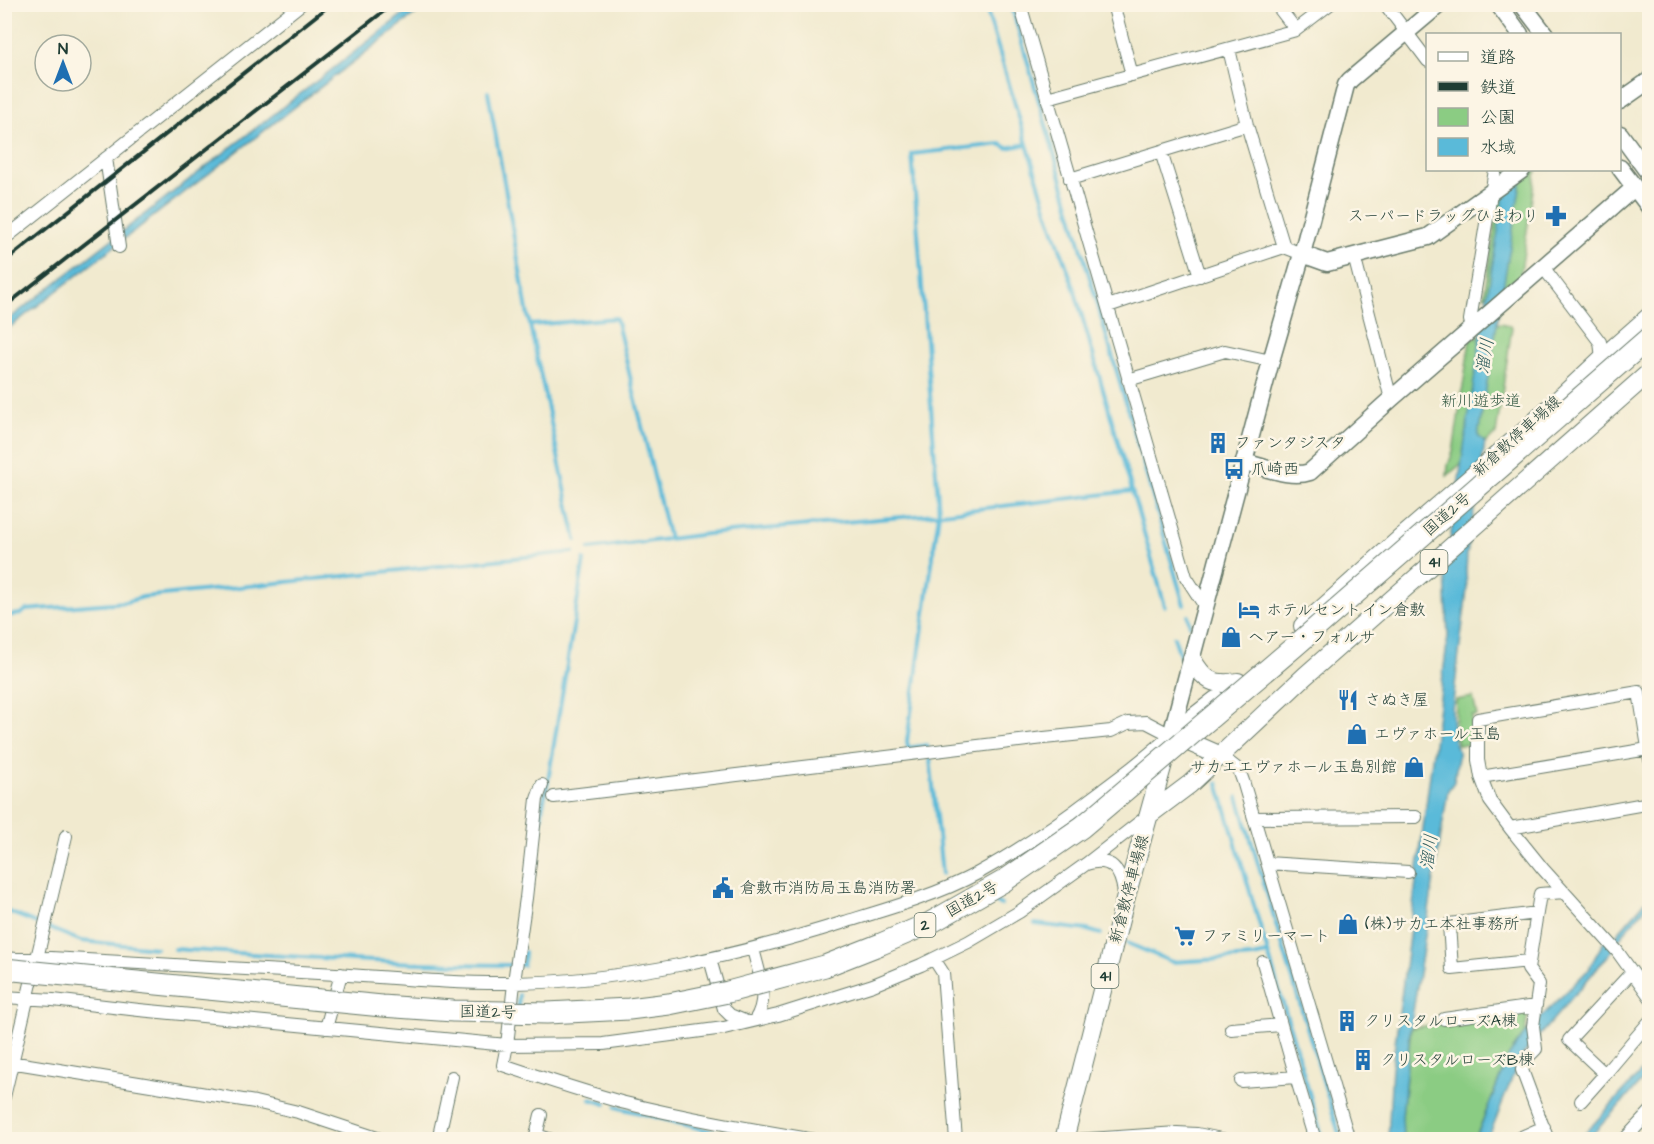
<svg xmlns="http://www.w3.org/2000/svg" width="1654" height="1144" font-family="'Architects Daughter','Klee One',sans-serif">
  <rect width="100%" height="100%" fill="#fcf5e5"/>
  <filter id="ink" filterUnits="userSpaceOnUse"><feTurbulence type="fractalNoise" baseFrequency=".0167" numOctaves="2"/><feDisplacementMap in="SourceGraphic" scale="12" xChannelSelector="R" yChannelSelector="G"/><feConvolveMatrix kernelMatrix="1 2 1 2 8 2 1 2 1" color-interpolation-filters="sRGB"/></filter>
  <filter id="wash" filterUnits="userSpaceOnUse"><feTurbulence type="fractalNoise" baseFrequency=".008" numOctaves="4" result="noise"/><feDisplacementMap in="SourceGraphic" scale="24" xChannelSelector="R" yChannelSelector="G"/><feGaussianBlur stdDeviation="1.35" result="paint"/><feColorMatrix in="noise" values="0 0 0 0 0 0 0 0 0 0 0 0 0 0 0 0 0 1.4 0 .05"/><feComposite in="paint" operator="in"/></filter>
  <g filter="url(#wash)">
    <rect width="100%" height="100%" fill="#f1eacf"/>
    <path fill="#8bcc83" stroke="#55845c" stroke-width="1.5" d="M 1534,170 L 1536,170 L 1520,278 C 1506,282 1500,293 1484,296 L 1500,193 Z
      M 1501,323 L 1512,327 L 1496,434 L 1447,476 L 1448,465 L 1453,452 L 1470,340 L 1476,338 L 1488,327 Z
      M 1473,697 L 1477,716 L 1472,716 L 1473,745 L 1458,745 L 1455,733 L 1456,700 Z
      M 1525,1011 L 1528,1012 L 1525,1033 L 1509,1055 L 1475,1139 L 1403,1140 L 1402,1117 L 1411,1028 Z"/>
    <path fill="#5abad9" stroke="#3c7c86" stroke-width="1.5" d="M 415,5 L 427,5 L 5,331 L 5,322 Z
      M 1523,170 L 1478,436 L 1485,443 L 1467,554 L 1466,572 L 1467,590 L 1452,710 L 1453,737 L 1458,751 L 1458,757 L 1454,782 L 1448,790 L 1410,1031 L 1402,1117 L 1403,1139 L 1388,1140 L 1392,1067 L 1448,636 L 1445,573 L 1481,333 L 1505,189 Z
      M 1649,897 L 1649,903 L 1614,945 L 1612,951 L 1520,1058 L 1488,1139 L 1475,1140 L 1509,1055 L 1525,1033 L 1588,970 L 1604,941 L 1611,941 Z
      M 1649,1063 L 1649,1074 L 1588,1139 L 1580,1139 Z"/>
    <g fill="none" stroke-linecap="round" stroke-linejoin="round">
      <path stroke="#5abad9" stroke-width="4" d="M 985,4 L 1048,214 L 1074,288 L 1165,606
        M 1011,4 L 1184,605
        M 488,92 L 528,316 L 576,540
        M 530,325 L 616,318 L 669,539
        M 589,549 L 707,534 L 925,515 L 1132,491
        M 4,616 L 21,614 L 26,610 L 126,602 L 143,597 L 573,552
        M 1188,616 L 1190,625
        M 1174,637 L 1181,658
        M 1218,783 L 1323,1140
        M 1238,797 L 1341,1140
        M 539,835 L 543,804 L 548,781 L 584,560
        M 942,874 L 930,758 L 927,745 L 908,748 L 907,741 L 939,513 L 912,154 L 1001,144 L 1007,148 L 1027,144
        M 988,898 L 1001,905
        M 4,910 L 81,941 L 156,948
        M 1035,924 L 1087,930 L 1101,934
        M 1127,943 L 1172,962 L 1254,957 L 1267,954
        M 174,949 C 290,956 406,965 523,965 L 524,952
        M 518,1007 L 519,995
        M 510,1071 L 509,1074 L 529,1080
        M 590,1099 L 606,1104
        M 616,1107 L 706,1130 L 759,1140"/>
    </g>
  </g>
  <g filter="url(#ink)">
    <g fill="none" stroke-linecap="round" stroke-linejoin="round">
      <defs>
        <path id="street" d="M 1020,4 L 1186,577 L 1206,608
          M 1113,4 L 1132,75
          M 1276,4 L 1296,30
          M 1385,4 L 1428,61
          M 1229,49 L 1247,125 L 1284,247
          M 1047,98 L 1296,30 L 1330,4
          M 1161,152 L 1200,276
          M 106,158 L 119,247
          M 1070,179 L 1247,125
          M 4,239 L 301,4
          M 1354,256 L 1391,399
          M 1543,267 L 1600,342 L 1602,358
          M 1108,306 L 1284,247 L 1302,254
          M 1472,329 L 1470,320 L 1495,170
          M 1128,380 L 1225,351 L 1271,361
          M 1648,749 L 1481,777 L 1490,801 L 1510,828 L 1543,869 L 1617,951 L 1650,997
          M 1221,756 L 1239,770 L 1243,781 L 1349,1140
          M 1481,777 L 1478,760 L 1478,719 L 1639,692 L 1650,760
          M 542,785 L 537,799 L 526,898 L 515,975 L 507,1045 L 503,1065 C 542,1078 581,1091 621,1102 C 685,1118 750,1129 815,1140
          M 1254,818 L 1416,817
          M 1510,828 L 1650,803
          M 1267,863 L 1408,872
          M 1086,864 C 1111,856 1121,870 1124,893
          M 753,949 C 759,974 770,997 755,1020
          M 4,958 L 17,959 L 51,958 C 146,964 241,969 336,974 C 395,978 455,984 514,983 C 627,981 737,956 845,922 C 891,908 937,895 978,873 C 1020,850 1059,823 1097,794 C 1123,775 1148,756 1171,735 L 1146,722 L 1128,723 L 1111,731 L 1044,738 L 554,797
          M 710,959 L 724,1009 L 730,1015 L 747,1022
          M 934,959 L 943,973 L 956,1140
          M 1529,961 L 1452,969 L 1449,924 L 1537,913
          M 1263,962 L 1296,1077 L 1315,1140
          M 1631,973 L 1569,1040 L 1605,1074 L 1650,1021
          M 4,997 L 53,1000 L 139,1010 L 507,1045 L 603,1044 L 724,1028 L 778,1015 L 873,985 L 921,965 L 968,942 L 1019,912 L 1086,864 L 1150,814
          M 1444,1019 L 1535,1006
          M 326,1028 L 341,974
          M 1231,1029 L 1281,1025
          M 4,1061 L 255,1102 L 298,1112 L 383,1140
          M 1241,1081 L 1296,1077
          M 4,1097 L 66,836
          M 1581,1101 L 1605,1074
          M 536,1135 L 552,1140
          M 438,1140 L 452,1077
          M 535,1140 L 541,1115
          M 1075,1140 L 1177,1133 L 1197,1134 L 1226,1140
          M 1515,1140 L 1544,1127
          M 1548,1140 L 1522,1070 L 1525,1060 L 1536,1049 L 1533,1026 L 1539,984 L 1528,969 L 1540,894 L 1564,892
          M 1624,1140 L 1650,1112"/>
        <path id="secondary" d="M 1498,4 L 1520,34
          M 1522,4 L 1545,34
          M 1620,101 L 1650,80
          M 1620,134 L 1650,175
          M 1620,168 L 1650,208
          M 1302,254 L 1327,263 L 1428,237 L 1522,170
          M 1244,462 C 1265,467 1290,479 1310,472 L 1391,399 L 1634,188
          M 1171,735 L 1271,361 L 1302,254 L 1346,85 L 1350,80 L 1440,4"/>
        <path id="primary" d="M 1303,626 L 1400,539 L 1526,430 L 1608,353 L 1650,316
          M 1192,659 C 1204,681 1214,686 1238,682
          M 1173,735 L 1221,756
          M 1150,814 L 1190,784 L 1305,676 L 1650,372
          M 1064,1140 L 1125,900 L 1171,735 L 1216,700"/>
      </defs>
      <use href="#street" stroke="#687a6a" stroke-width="14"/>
      <use href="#secondary" stroke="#687a6a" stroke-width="19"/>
      <use href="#primary" stroke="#687a6a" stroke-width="20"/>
      <use href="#street" stroke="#fff" stroke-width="12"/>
      <use href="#secondary" stroke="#fff" stroke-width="16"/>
      <use href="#primary" stroke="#fff" stroke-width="18"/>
      <path stroke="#1f3d34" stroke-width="4" d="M 4,262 L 331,4
        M 4,307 L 393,4"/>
      <defs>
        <path id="highway-bridge" d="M 4,969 L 382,1006 L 453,1011 L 547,1013 L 629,1009 L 669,1004 L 728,992 L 825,966 L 881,944 L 930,923 L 1004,881 L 1082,827 L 1294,647 L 1650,337"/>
      </defs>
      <use href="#highway-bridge" stroke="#687a6a" stroke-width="23" stroke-linecap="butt"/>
      <use href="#highway-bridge" stroke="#fff" stroke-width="21"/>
    </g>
  </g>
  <defs>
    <symbol id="pharmacy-bare" viewBox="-9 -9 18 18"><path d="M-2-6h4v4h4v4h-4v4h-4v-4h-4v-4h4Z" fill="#1f6fb2" stroke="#fcf5e5" stroke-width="2.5" paint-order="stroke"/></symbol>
    <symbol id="building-bare" viewBox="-9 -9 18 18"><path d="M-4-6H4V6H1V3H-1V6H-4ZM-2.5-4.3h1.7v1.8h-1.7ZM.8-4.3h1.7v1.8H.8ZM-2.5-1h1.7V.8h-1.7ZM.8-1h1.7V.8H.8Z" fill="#1f6fb2" stroke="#fcf5e5" stroke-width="2.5" paint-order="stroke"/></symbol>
    <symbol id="bus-bare" viewBox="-9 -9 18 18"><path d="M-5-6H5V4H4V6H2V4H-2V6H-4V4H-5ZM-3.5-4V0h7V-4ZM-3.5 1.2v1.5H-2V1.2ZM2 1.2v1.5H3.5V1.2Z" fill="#1f6fb2" stroke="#fcf5e5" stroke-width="2.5" paint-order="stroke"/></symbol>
    <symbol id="hotel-bare" viewBox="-9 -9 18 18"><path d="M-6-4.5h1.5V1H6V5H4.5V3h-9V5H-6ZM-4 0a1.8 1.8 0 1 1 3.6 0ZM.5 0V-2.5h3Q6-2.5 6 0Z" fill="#1f6fb2" stroke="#fcf5e5" stroke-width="2.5" paint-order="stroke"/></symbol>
    <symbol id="shop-bare" viewBox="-9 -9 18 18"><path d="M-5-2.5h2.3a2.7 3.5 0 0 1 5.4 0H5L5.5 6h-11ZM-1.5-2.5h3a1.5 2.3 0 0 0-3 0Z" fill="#1f6fb2" stroke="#fcf5e5" stroke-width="2.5" paint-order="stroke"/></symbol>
    <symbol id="restaurant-bare" viewBox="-9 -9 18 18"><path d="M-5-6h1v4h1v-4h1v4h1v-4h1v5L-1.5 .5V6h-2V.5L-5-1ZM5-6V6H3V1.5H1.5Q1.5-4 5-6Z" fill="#1f6fb2" stroke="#fcf5e5" stroke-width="2.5" paint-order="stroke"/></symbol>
    <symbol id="civic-bare" viewBox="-9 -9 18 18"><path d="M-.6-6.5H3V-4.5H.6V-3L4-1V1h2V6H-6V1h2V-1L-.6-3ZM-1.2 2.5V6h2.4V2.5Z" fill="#1f6fb2" stroke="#fcf5e5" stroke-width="2.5" paint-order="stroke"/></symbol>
    <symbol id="supermarket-bare" viewBox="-9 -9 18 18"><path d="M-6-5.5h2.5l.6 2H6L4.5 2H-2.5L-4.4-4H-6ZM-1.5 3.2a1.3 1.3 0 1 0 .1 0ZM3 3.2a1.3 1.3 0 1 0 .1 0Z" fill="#1f6fb2" stroke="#fcf5e5" stroke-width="2.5" paint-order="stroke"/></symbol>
  </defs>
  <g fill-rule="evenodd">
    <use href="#pharmacy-bare" x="1541" y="201" width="30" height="30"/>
    <use href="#building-bare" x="1203" y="428" width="30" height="30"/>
    <use href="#bus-bare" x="1219" y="454" width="30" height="30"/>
    <use href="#hotel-bare" x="1234" y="595" width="30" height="30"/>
    <use href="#shop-bare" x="1216" y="622" width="30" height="30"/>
    <use href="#restaurant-bare" x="1333" y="685" width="30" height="30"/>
    <use href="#shop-bare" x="1342" y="719" width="30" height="30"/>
    <use href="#shop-bare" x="1399" y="752" width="30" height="30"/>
    <use href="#civic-bare" x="708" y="873" width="30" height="30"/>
    <use href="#shop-bare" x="1333" y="909" width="30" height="30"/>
    <use href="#supermarket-bare" x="1170" y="921" width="30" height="30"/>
    <use href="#building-bare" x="1332" y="1006" width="30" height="30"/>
    <use href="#building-bare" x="1348" y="1045" width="30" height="30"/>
  </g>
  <g text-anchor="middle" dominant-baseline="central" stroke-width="5" stroke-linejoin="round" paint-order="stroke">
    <g fill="#fcf5e5" stroke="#617469" stroke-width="1.5">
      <rect x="1420.5" y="550" width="27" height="24" rx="4.5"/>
      <rect x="914.5" y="913" width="21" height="24" rx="4.5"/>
      <rect x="1091.5" y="964" width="27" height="24" rx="4.5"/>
    </g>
    <g font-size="15" font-weight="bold" fill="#1f3d34">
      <text x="1434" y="562">41</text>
      <text x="925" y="925">2</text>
      <text x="1105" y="976">41</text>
    </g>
    <g font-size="16" fill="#1f3d34" stroke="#fcf5e5" text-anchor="start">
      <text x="1539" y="216" text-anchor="end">スーパードラッグひまわり</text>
      <text x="1235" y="443">ファンタジスタ</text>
      <text x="1251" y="469">爪崎西</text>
      <text x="1266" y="610">ホテルセントイン倉敷</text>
      <text x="1248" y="637">ヘアー・フォルサ</text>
      <text x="1365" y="700">さぬき屋</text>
      <text x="1374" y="734">エヴァホール玉島</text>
      <text x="1397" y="767" text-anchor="end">サカエエヴァホール玉島別館</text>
      <text x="740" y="888">倉敷市消防局玉島消防署</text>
      <text x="1365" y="924">(株)サカエ本社事務所</text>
      <text x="1202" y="936">ファミリーマート</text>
      <text x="1364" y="1021">クリスタルローズA棟</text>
      <text x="1380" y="1060">クリスタルローズB棟</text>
    </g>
    <g font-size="16" fill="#355a44" stroke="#fcf5e5">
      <text x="1481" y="401">新川遊歩道</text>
    </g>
    <g font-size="16" fill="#1f3d34" stroke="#fcf5e5">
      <text transform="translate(1517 436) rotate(-42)">新倉敷停車場線</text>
      <text transform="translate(1447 514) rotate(-41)">国道2号</text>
      <text transform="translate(1129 889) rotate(-75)">新倉敷停車場線</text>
      <text transform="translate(972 899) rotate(-29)">国道2号</text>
      <text transform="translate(488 1012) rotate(1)">国道2号</text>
    </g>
    <g font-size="18" font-style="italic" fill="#2e5c5d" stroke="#fcf5e5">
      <text transform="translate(1485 356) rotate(-81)">溜川</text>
      <text transform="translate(1429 852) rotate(-82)">溜川</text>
    </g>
  </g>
  <rect width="1654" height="1144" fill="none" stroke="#fcf5e5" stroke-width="24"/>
  <rect x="1426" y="33" width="195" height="138" fill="#fcf5e5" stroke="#a4ab9e" stroke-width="1.5"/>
  <rect x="1438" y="52" width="30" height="9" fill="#ffffff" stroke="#a4ab9e" stroke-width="1.5"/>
  <text x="1480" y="63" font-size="18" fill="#1f3d34">道路</text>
  <rect x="1438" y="82" width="30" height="9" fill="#1f3d34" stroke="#a4ab9e" stroke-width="1.5"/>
  <text x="1480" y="93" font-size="18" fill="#1f3d34">鉄道</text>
  <rect x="1438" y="108" width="30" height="18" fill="#8bcc83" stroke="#a4ab9e" stroke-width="1.5"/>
  <text x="1480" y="123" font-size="18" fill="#1f3d34">公園</text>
  <rect x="1438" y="138" width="30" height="18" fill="#5abad9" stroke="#a4ab9e" stroke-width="1.5"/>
  <text x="1480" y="153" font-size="18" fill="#1f3d34">水域</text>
  <g transform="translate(63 63)"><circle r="28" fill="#fcf5e5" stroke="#a4ab9e" stroke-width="1.5"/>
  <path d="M0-4.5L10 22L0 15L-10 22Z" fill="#1f6fb2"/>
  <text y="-9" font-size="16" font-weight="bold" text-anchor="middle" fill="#1f3d34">N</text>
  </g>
</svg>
